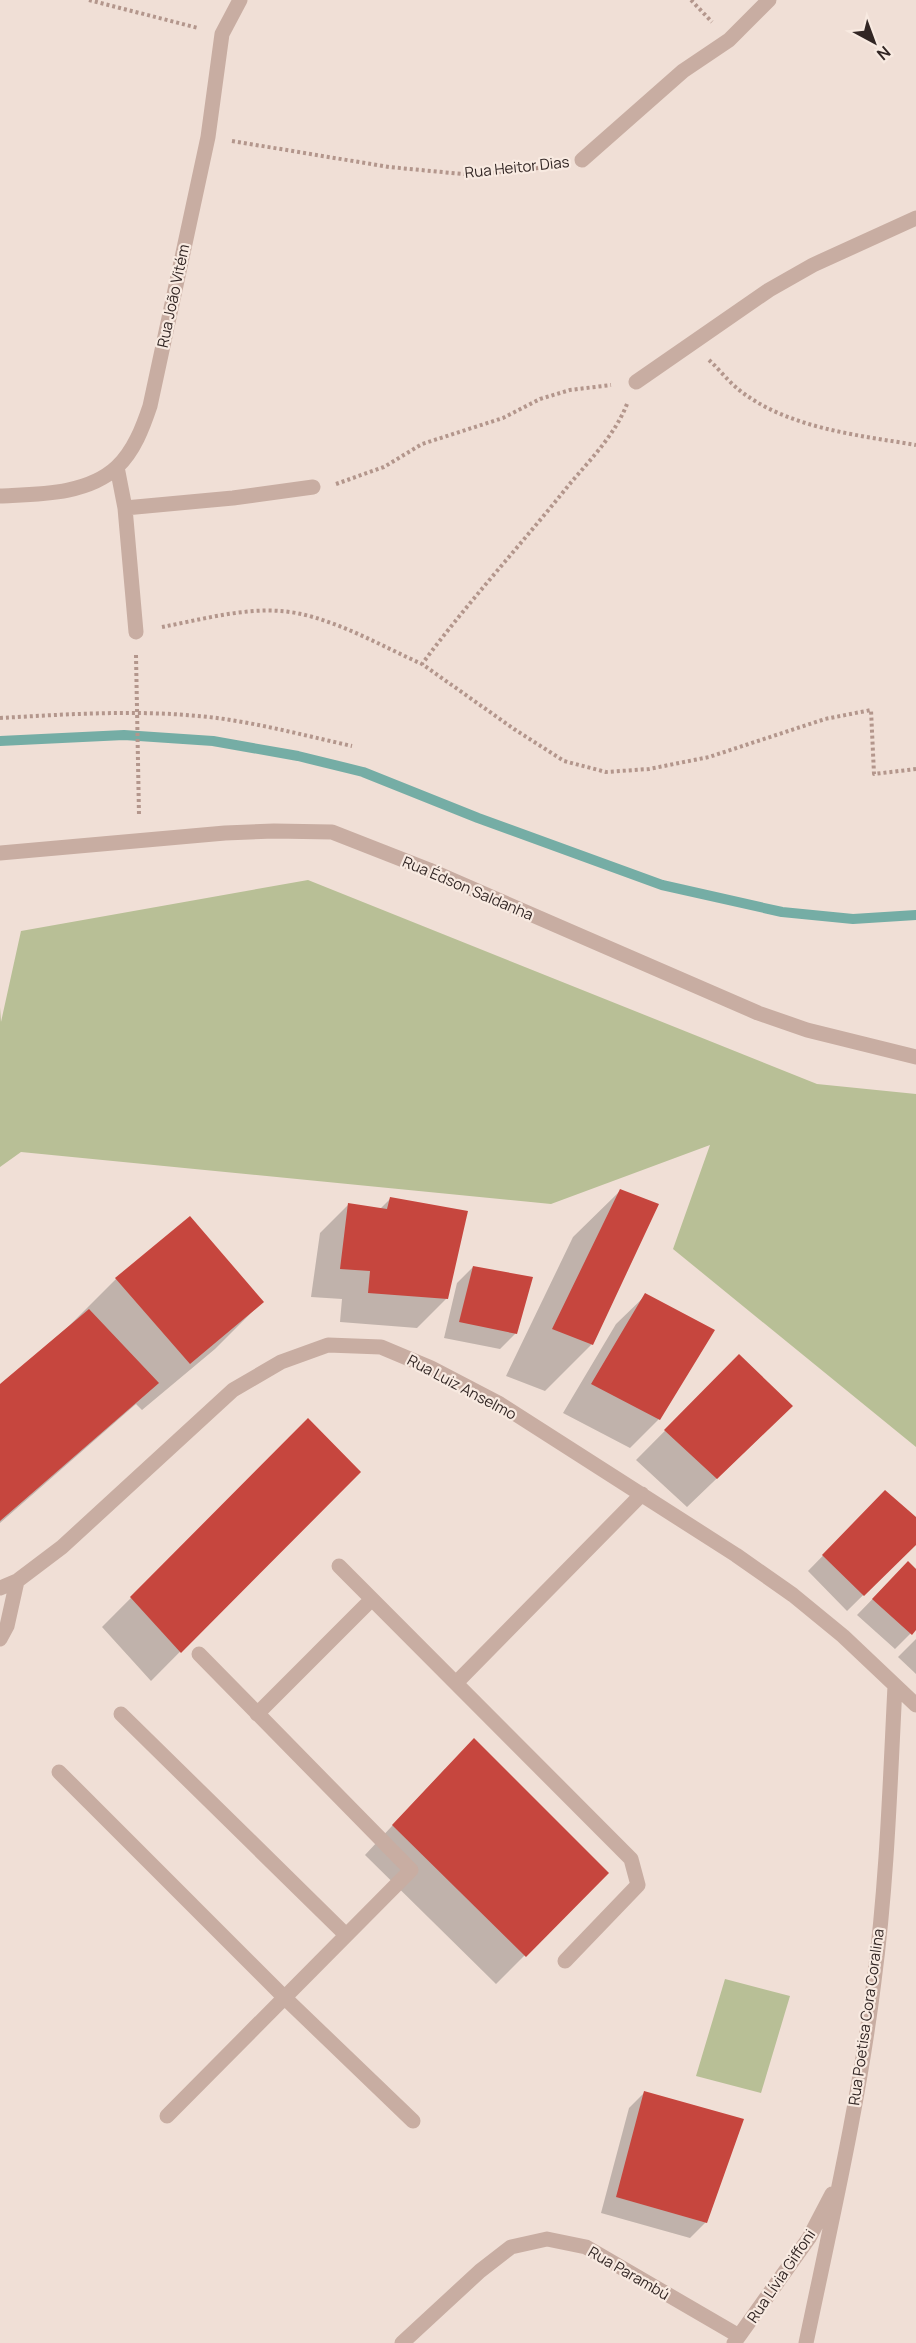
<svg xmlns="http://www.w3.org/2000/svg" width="916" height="2343" font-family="Manrope,sans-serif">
  <rect width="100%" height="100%" fill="#f0dfd6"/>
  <path fill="#b8bf96" d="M 308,880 L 817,1084 L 916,1094 L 916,1447 L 673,1249 L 710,1145 L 551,1204 L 21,1152 L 0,1167 L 0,1007 L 1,1022 L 21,931 Z
    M 725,1979 L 790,1996 L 761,2093 L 696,2076 Z"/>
  <path fill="#0003" d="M 620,1191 L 592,1344 L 545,1391 L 506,1376 L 573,1237 Z
    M 390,1199 L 446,1299 L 417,1328 L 340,1322 L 342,1299 L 311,1297 L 320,1233 L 349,1204 L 380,1209 Z
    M 473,1267 L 516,1333 L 500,1349 L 444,1338 L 457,1283 Z
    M 116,1279 L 262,1302 L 215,1349 L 142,1410 L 136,1404 L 0,1523 L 0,1386 L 69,1326 Z
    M 646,1295 L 659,1419 L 630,1448 L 563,1413 L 616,1324 Z
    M 739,1356 L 762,1435 L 687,1507 L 636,1460 Z
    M 308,1420 L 358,1472 L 151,1681 L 102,1627 Z
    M 885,1492 L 916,1519 L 916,1543 L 847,1611 L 808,1571 Z
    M 916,1571 L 916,1628 L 895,1649 L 857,1615 L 892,1579 Z
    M 916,1639 L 916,1674 L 898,1657 Z
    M 445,1769 L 607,1873 L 496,1984 L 365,1855 Z
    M 645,2092 L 706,2222 L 690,2238 L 601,2213 L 629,2108 Z"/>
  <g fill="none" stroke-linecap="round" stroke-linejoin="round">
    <path stroke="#75ada5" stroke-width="10" d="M 0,741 L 124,735 L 213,741 L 298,756 L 363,772 L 478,818 L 662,885 L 782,912 L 853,919 L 916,915"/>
  </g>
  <path fill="#c6463e" d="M 620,1189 L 659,1204 L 593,1345 L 552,1329 Z
    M 390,1197 L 468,1211 L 448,1299 L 368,1293 L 370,1271 L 340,1269 L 348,1203 L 387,1209 Z
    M 190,1216 L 264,1302 L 190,1364 L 115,1278 Z
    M 473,1266 L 533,1277 L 517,1334 L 459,1322 Z
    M 645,1293 L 715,1330 L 660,1420 L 591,1384 Z
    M 89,1309 L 159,1383 L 0,1521 L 0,1384 Z
    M 739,1354 L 793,1406 L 717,1479 L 664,1430 Z
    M 308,1418 L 361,1472 L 181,1653 L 130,1597 Z
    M 885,1490 L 916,1517 L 916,1545 L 864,1596 L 822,1555 Z
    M 908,1561 L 916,1569 L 916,1630 L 912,1635 L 872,1599 Z
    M 474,1738 L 609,1873 L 526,1957 L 392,1825 Z
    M 644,2091 L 744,2119 L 707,2223 L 616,2197 Z"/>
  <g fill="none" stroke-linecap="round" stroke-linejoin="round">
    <path stroke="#b3968c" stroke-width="4" stroke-dasharray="3 3" stroke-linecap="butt" d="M 89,0 L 198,28
      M 691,0 L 712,22
      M 232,141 L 389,167 L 473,175 L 558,166
      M 709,360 C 719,369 728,381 738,389 C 786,428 857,435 916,445
      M 627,404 C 615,435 589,461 568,486 C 520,546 468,602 422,664 L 514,729 L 564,761 L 606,772 L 649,769 L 709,757 L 825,719 L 871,710 L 874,774 L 916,769
      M 336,484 L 384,467 L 422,444 L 503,418 L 540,399 L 570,390 L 611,385
      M 162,627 C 199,620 243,608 280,611 C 327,614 379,645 422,664
      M 136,655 L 139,815
      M 0,718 C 71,714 146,709 217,718 C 262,724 307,736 352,746"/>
    <path stroke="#c8ada2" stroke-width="15" d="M 582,160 L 683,71 L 729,40 L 769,0
      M 636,382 L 769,290 L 813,265 L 916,218
      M 117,467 L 125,508 L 136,632
      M 0,496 C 38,494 87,495 117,467 C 134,451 143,427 150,406 L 208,137 L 222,34 L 240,0
      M 125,508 L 233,498 L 313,487
      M 0,853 L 225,833 L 274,831 L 332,832 L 429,870 L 758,1013 L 807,1030 L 916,1057
      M 339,1566 L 631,1859 L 638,1885 L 565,1961
      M 0,1588 L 17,1581 L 62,1547 L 233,1390 L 281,1362 L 328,1345 L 381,1347 L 431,1368 L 500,1404 L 736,1555 L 793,1595 L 843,1636 L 916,1705
      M 0,1639 L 7,1626 L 17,1581
      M 456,1683 L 642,1494
      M 121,1714 L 346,1935
      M 257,1714 L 372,1599
      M 59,1772 L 285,1998 L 413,2121
      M 167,2116 L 411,1870 L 199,1654
      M 402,2343 L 480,2271 L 511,2247 L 547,2239 L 586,2247 L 739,2336
      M 734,2343 L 809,2238 L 832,2194
      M 806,2343 C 831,2223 859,2103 874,1981 C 887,1883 890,1784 895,1686"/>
  </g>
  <g text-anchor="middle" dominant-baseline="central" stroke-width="4.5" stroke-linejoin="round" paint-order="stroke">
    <g font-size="15" fill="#322624" stroke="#f8eae1">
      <text transform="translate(517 167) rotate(-6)">Rua Heitor Dias</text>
      <text transform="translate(173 296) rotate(-78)">Rua João Vitém</text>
      <text transform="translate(468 888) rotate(23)">Rua Édson Saldanha</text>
      <text transform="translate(462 1387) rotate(28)">Rua Luiz Anselmo</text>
      <text transform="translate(866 2017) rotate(-82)">Rua Poetisa Cora Coralina</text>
      <text transform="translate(629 2273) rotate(30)">Rua Parambú</text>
      <text transform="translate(781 2276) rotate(-56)">Rua Lívia Giffoni</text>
    </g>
  </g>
  <g transform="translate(874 42) rotate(139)" stroke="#f8eae1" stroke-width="4.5" paint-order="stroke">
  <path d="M0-4.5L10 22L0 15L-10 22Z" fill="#322624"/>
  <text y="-9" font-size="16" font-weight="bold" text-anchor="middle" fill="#322624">N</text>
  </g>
</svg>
